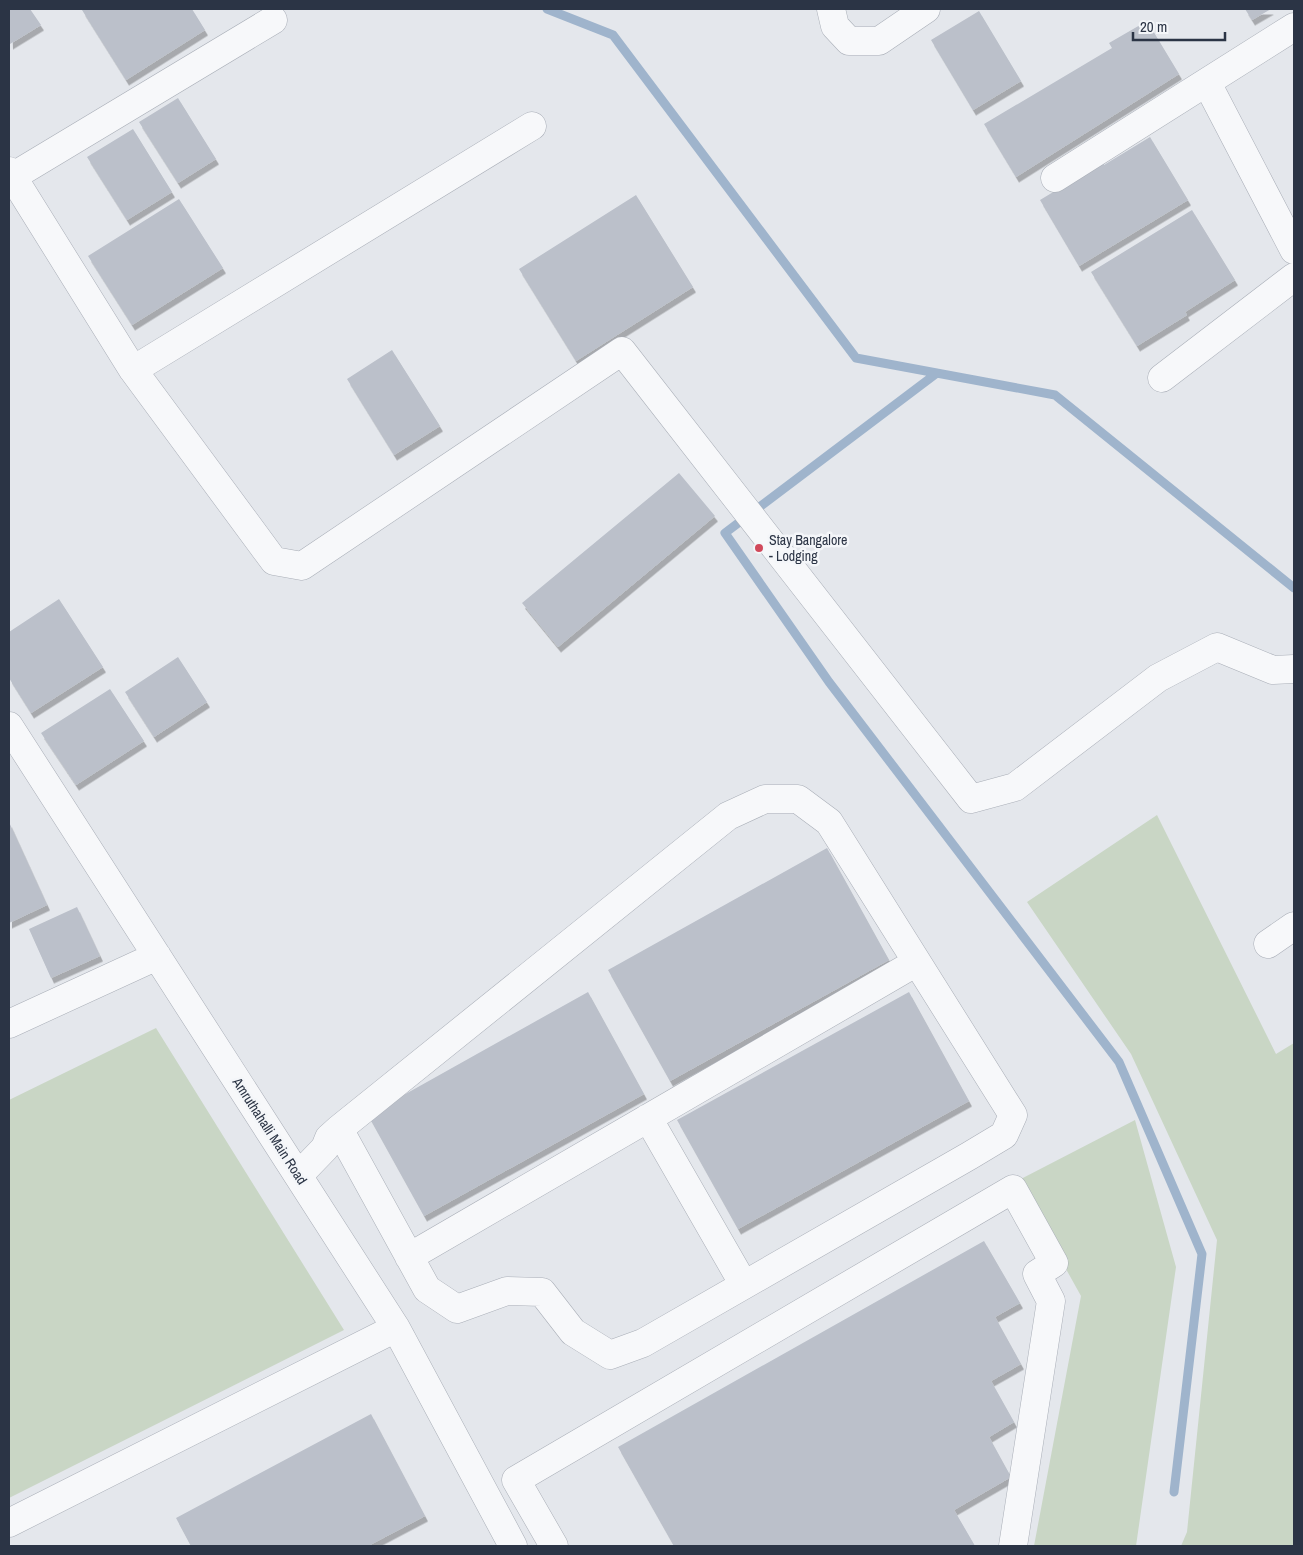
<svg xmlns="http://www.w3.org/2000/svg" width="1303" height="1555" font-family="'Archivo Narrow',sans-serif">
  <defs>
    <filter id="shadow"><feDropShadow dx="3" dy="5.5" stdDeviation="0" flood-color="#0004"/></filter>
  </defs>
  <rect width="100%" height="100%" fill="#e4e7ec"/>
  <path fill="#c9d6c5" d="M 1157,815 L 1276,1054 L 1294,1043 L 1294,1546 L 1181,1546 L 1187,1532 L 1217,1240 L 1131,1054 L 1027,902 Z
    M 156,1028 L 344,1330 L 9,1498 L 9,1100 Z
    M 1135,1120 L 1176,1267 L 1136,1546 L 1034,1546 L 1081,1296 L 1017,1181 Z"/>
  <g fill="none" stroke-linecap="round" stroke-linejoin="round">
    <path stroke="#9fb4cc" stroke-width="9" d="M 547,9 L 613,35 L 856,358 L 1055,395 L 1294,588
      M 937,373 L 725,533 L 829,682 L 1119,1062 L 1202,1254 L 1174,1492"/>
  </g>
  <path fill="#bbc0ca" filter="url(#shadow)" d="M 9,9 L 30,9 L 41,25 L 10,44 Z
    M 85,9 L 192,9 L 205,30 L 126,80 L 82,10 Z
    M 1245,9 L 1271,9 L 1252,20 Z
    M 979,11 L 1021,81 L 973,110 L 931,40 Z
    M 1147,21 L 1179,74 L 1016,177 L 984,124 L 1112,48 L 1109,43 Z
    M 178,98 L 216,159 L 178,183 L 139,122 Z
    M 133,129 L 172,192 L 127,220 L 87,157 Z
    M 1150,137 L 1188,200 L 1079,266 L 1040,200 L 1103,162 L 1104,165 Z
    M 636,195 L 693,287 L 576,361 L 519,269 Z
    M 179,199 L 223,268 L 132,325 L 88,256 Z
    M 1192,210 L 1235,280 L 1185,312 L 1187,315 L 1137,346 L 1091,272 Z
    M 392,350 L 440,426 L 394,455 L 347,379 Z
    M 679,473 L 715,516 L 558,647 L 522,603 Z
    M 59,599 L 103,667 L 31,713 L 9,678 L 9,632 Z
    M 178,657 L 207,702 L 154,737 L 125,692 Z
    M 110,689 L 144,741 L 76,785 L 41,733 Z
    M 9,822 L 47,905 L 9,923 Z
    M 827,848 L 889,960 L 670,1081 L 608,970 Z
    M 77,907 L 100,956 L 51,978 L 29,929 Z
    M 588,992 L 644,1094 L 424,1216 L 368,1115 Z
    M 909,992 L 969,1101 L 738,1229 L 677,1120 Z
    M 984,1241 L 1020,1303 L 995,1317 L 1021,1364 L 991,1381 L 1014,1422 L 989,1437 L 1011,1477 L 954,1510 L 975,1546 L 674,1546 L 618,1447 Z
    M 371,1414 L 425,1516 L 368,1546 L 191,1546 L 176,1518 Z"/>
  <g fill="none" stroke-linecap="round" stroke-linejoin="round">
    <defs>
      <path id="minor" d="M 831,9 L 835,26 L 849,41 L 879,41 L 926,9
        M 1207,83 L 1294,250
        M 9,171 L 133,370 L 274,561 L 302,566 L 622,351 L 971,799 L 1015,787 L 1158,678 L 1217,647 L 1273,670 L 1294,669
        M 12,177 L 273,20
        M 1055,178 L 1294,27
        M 133,370 L 532,126
        M 1162,378 L 1294,277
        M 9,726 L 396,1328 L 513,1546
        M 1268,944 L 1294,926
        M 9,1024 L 157,956
        M 648,1118 L 744,1285
        M 299,1175 L 325,1148 L 329,1138 L 339,1129 L 728,816 L 765,799 L 798,799 L 829,822 L 1013,1115 L 1004,1135 L 969,1156 L 643,1343 L 610,1355 L 573,1332 L 542,1292 L 507,1291 L 457,1309 L 427,1289 L 339,1129
        M 409,1257 L 917,962
        M 9,1523 L 396,1328
        M 554,1546 L 516,1480 L 1013,1189 L 1054,1263 L 1037,1274 L 1051,1301 L 1013,1546"/>
    </defs>
    <use href="#minor" stroke="#a9aeb7" stroke-width="29"/>
    <use href="#minor" stroke="#f7f8fa" stroke-width="28"/>
  </g>
  <circle fill="#d1495b" stroke="#f4f6f9" stroke-width="2" cx="759" cy="548" r="5"/>
  <g text-anchor="middle" dominant-baseline="central" stroke-width="5" stroke-linejoin="round" paint-order="stroke">
    <g font-size="14" fill="#2b3445" stroke="#f4f6f9" text-anchor="start">
      <text x="769" y="540">Stay Bangalore<tspan x="769" dy="16">- Lodging</tspan></text>
    </g>
    <g font-size="14" fill="#2b3445" stroke="#f4f6f9">
      <text transform="translate(270 1131) rotate(57)">Amruthahalli Main Road</text>
    </g>
  </g>
  <rect width="1303" height="1555" fill="none" stroke="#2b3445" stroke-width="20"/>
  <path d="M1133 32v8h92v-8" fill="none" stroke="#2b3445" stroke-width="2.5"/>
  <text x="1140" y="32" font-size="15" fill="#2b3445" stroke="#f4f6f9" stroke-width="4" paint-order="stroke">20 m</text>
</svg>
